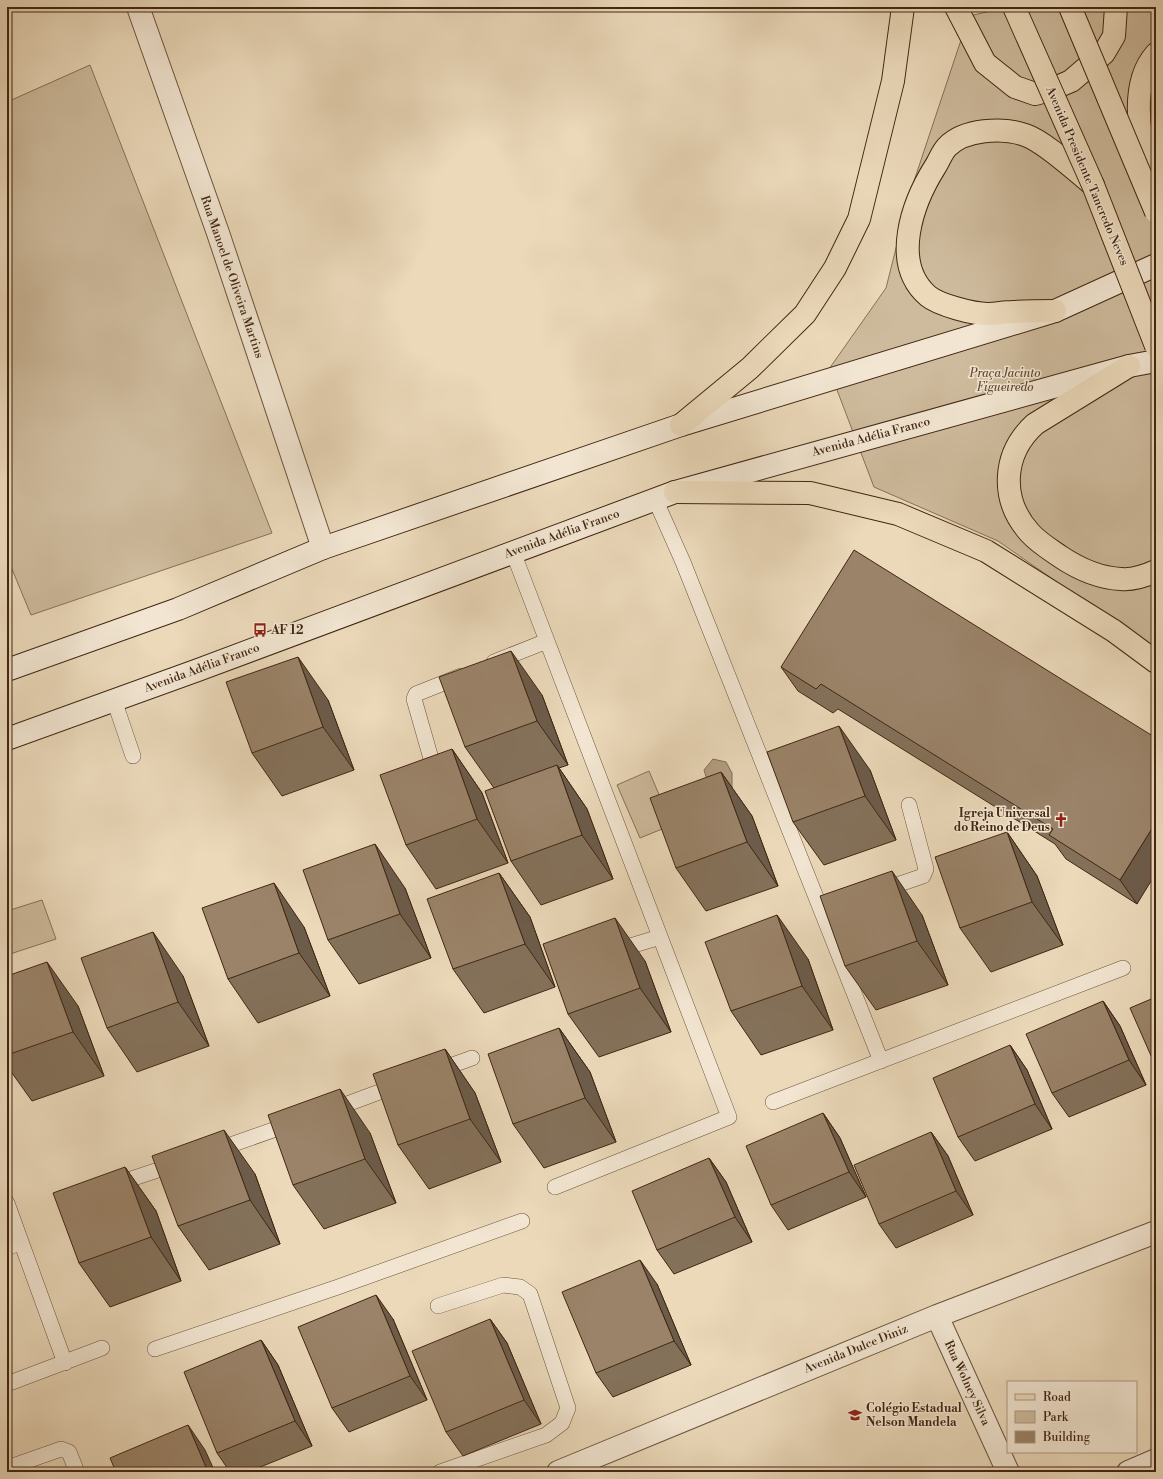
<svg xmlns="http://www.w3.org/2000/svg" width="1163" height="1479" font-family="'Libre Bodoni',serif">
  <rect width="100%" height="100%" fill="#ebd9ba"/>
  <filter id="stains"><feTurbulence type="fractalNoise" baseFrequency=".005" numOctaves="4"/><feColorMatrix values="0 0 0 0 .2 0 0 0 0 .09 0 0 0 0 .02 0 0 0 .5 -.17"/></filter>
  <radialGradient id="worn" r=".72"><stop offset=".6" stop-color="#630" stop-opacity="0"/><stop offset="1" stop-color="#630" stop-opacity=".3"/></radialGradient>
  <path fill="#cebb9d" stroke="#887058" d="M 1009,7 L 1156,7 L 1156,651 L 998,541 L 874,487 L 829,369 L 886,288 L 910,193 L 969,16 Z
    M 90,65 L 272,533 L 31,615 L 7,557 L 7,102 Z
    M 649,771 L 672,825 L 640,838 L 617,785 Z
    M 42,900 L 56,939 L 7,955 L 7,911 Z"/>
  <path fill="#b29c81" stroke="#856d55" d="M 713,759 L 726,762 L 732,773 L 732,794 L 710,790 L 704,770 Z"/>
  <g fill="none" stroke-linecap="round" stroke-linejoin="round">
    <defs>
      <path id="service" d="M 655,499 L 683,562 L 881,1061
        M 513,552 L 729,1117 L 555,1187
        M 494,662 L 547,641
        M 114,700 L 133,756
        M 434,769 L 414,699 L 416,694 L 461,676
        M 882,890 L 923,876 L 926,869 L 909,805
        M 614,951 L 660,937
        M 436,1071 L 472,1058
        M 773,1102 L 1123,968
        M 331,1110 L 398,1085
        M 216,1150 L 293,1123
        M 113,1185 L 176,1164
        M 7,1203 L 65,1363
        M 7,1248 L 21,1242
        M 438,1306 L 503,1285 L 520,1287 L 530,1294 L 568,1408 L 562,1423 L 546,1435 L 440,1472
        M 155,1349 L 338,1287 L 522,1221
        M 7,1384 L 102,1348
        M 7,1468 L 61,1449 L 69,1452 L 77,1472"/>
      <path id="minor" d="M 138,7 L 218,233 L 323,548
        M 1128,1472 L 1156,1460"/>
      <path id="tertiary" d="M 937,1316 L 1008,1472
        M 558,1472 L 937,1316 L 1156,1232"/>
      <path id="secondary" d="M 7,670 L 178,609 L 323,548 L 681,425 L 1055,311 L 1156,265
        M 7,739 L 198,670 L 675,492 L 1129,366 L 1156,361"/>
      <path id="primary" d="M 956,7 L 985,63 L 1015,87 L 1035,94 L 1050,90 L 1071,81 L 1104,53 L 1114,36 L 1116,7
        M 1156,54 C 1136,76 1137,109 1141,136 C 1143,152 1151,171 1156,187
        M 1055,311 C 1040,311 1026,311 1012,312 C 1004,312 996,314 988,314 C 973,314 939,305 928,296 C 890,263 913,202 935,167 C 939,161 942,152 947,147 C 964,129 1003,127 1025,135 C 1044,141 1076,171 1093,185
        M 1129,366 L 1035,424 C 1002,454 1000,500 1030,533 C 1039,543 1051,550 1061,557 C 1079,569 1099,578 1121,579 C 1133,580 1145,576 1156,571
        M 681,425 L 750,368 L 805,314 L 835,268 L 859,219 L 893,81 L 903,7
        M 675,492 L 810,493 L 898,514 L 986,551 L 1114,631 L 1156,662"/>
    </defs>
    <use href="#service" stroke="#6c533c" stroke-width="16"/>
    <use href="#minor" stroke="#6c533c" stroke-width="24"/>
    <use href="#tertiary" stroke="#6c533c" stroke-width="24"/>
    <use href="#secondary" stroke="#422612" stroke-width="24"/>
    <use href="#primary" stroke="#422612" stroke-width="24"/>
    <use href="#service" stroke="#f2e6d2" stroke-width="15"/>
    <use href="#minor" stroke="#f2e6d2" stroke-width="22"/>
    <use href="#tertiary" stroke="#f2e6d2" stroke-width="22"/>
    <use href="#secondary" stroke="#f2e6d2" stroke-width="22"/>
    <use href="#primary" stroke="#ebd9ba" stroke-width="22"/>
    <defs>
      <path id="primary-bridge" d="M 1014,7 L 1093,185 L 1156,346
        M 1070,7 L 1156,212"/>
    </defs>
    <use href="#primary-bridge" stroke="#422612" stroke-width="24" stroke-linecap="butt"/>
    <use href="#primary-bridge" stroke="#ebd9ba" stroke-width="22"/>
  </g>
  <path fill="#84715a" stroke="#422612" d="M 781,667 L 1156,738 L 1137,904 L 1066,859 L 1055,844 L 838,709 L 833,713 L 798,691 Z
    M 542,695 L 568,765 L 559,768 L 587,809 L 613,879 L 541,905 L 511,861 L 494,788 L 465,747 Z
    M 328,700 L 354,770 L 282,796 L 252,753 Z
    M 452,749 L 482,793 L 508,863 L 436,889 L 406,845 Z
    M 870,770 L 896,840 L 824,865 L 793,822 Z
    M 721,772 L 752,816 L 778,886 L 706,911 L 676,868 Z
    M 1007,832 L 1037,876 L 1063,945 L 991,972 L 960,928 Z
    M 499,873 L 530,917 L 555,987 L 484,1013 L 453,969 Z
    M 405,888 L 431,958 L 359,984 L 328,940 Z
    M 922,915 L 948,985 L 876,1010 L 845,966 Z
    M 304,927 L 330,996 L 258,1023 L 228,979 Z
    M 808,959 L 833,1030 L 761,1055 L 731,1011 Z
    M 645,961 L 671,1032 L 599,1057 L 568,1014 Z
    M 7,976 L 78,1006 L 104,1076 L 32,1101 L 7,1066 Z
    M 183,976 L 209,1046 L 137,1072 L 107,1028 Z
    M 1103,1001 L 1120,1026 L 1146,1085 L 1069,1117 L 1052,1093 Z
    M 559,1028 L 590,1072 L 616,1142 L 544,1168 L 513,1124 Z
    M 1010,1045 L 1027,1070 L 1052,1129 L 975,1161 L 958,1137 Z
    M 445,1049 L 475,1093 L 501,1162 L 429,1189 L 398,1145 Z
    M 823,1113 L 840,1138 L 866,1197 L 788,1230 L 771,1205 Z
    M 931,1132 L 948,1156 L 973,1215 L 896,1248 L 879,1224 Z
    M 370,1133 L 396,1203 L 324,1229 L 293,1185 Z
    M 709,1158 L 726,1182 L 752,1242 L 674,1274 L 657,1250 Z
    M 125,1167 L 156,1211 L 181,1281 L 110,1307 L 79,1263 Z
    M 255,1174 L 280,1244 L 209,1270 L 178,1226 Z
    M 657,1284 L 691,1365 L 613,1397 L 596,1373 Z
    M 393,1319 L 427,1400 L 349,1432 L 332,1408 Z
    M 490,1319 L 507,1343 L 541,1424 L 463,1456 L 446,1432 Z
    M 261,1340 L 278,1365 L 312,1446 L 248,1472 L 230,1472 L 217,1453 Z"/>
  <path fill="#6c5c4a" stroke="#422612" d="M 511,651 L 542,695 L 568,765 L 537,721 Z
    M 298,657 L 328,700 L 354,770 L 323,727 Z
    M 839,726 L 870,770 L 896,840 L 865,796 Z
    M 452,749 L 482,793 L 508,863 L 477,819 Z
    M 557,765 L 587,809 L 613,879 L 582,835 Z
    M 721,772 L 752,816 L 778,886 L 747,842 Z
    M 1156,822 L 1156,873 L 1137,904 L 1120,880 Z
    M 1007,832 L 1037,876 L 1063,945 L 1032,902 Z
    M 375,844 L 405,888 L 431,958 L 400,914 Z
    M 892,871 L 922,915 L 948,985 L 917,941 Z
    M 499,873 L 530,917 L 555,987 L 525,944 Z
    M 274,883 L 304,927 L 330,996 L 299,953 Z
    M 777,915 L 808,959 L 833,1030 L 802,986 Z
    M 615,918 L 645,961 L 671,1032 L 640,988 Z
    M 153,932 L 183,976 L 209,1046 L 178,1002 Z
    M 47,962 L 78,1006 L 104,1076 L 73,1032 Z
    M 1103,1001 L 1120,1026 L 1146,1085 L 1129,1060 Z
    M 559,1028 L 590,1072 L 616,1142 L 585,1098 Z
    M 1010,1045 L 1027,1070 L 1052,1129 L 1035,1104 Z
    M 445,1049 L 475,1093 L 501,1162 L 470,1119 Z
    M 340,1089 L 370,1133 L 396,1203 L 365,1159 Z
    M 823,1113 L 840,1138 L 866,1197 L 849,1172 Z
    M 224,1130 L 255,1174 L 280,1244 L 250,1200 Z
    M 931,1132 L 948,1156 L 973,1215 L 956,1191 Z
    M 709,1158 L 726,1182 L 752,1242 L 735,1217 Z
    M 125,1167 L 156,1211 L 181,1281 L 151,1237 Z
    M 640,1260 L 657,1284 L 691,1365 L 674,1341 Z
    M 376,1295 L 393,1319 L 427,1400 L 410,1376 Z
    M 490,1319 L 507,1343 L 541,1424 L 524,1400 Z
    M 261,1340 L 278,1365 L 312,1446 L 295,1421 Z
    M 188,1425 L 205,1450 L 215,1472 L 208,1472 Z"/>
  <path fill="#9a8369" stroke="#422612" d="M 854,550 L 1156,738 L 1156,822 L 1120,880 L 1049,835 L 1053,829 L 821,684 L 816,689 L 781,667 Z
    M 511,651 L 537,721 L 465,747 L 439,677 Z
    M 298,657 L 323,727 L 252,753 L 226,682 Z
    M 839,726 L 865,796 L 793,822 L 767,752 Z
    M 452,749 L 477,819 L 406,845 L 380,775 Z
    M 557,765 L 582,835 L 511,861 L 485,791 Z
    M 721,772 L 747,842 L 676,868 L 650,798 Z
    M 1007,832 L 1032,902 L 960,928 L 935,857 Z
    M 375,844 L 400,914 L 328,940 L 303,870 Z
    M 892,871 L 917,941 L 845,966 L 820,896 Z
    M 499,873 L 525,944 L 453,969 L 427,899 Z
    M 274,883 L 299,953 L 228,979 L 202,908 Z
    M 777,915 L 802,986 L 731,1011 L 705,942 Z
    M 615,918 L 640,988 L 568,1014 L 543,944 Z
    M 153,932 L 178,1002 L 107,1028 L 81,958 Z
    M 47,962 L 73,1032 L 7,1055 L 7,976 Z
    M 1156,997 L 1156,1067 L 1130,1008 Z
    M 1103,1001 L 1129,1060 L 1052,1093 L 1026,1034 Z
    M 559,1028 L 585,1098 L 513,1124 L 488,1054 Z
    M 1010,1045 L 1035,1104 L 958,1137 L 933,1078 Z
    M 445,1049 L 470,1119 L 398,1145 L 373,1074 Z
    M 340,1089 L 365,1159 L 293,1185 L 268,1115 Z
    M 823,1113 L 849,1172 L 771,1205 L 746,1146 Z
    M 224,1130 L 250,1200 L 178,1226 L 152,1156 Z
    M 931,1132 L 956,1191 L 879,1224 L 854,1165 Z
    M 709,1158 L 735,1217 L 657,1250 L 632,1191 Z
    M 125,1167 L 151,1237 L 79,1263 L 53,1193 Z
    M 640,1260 L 674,1341 L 596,1373 L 562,1292 Z
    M 376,1295 L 410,1376 L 332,1408 L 298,1327 Z
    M 490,1319 L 524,1400 L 446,1432 L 412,1351 Z
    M 261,1340 L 295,1421 L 217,1453 L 184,1372 Z
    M 188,1425 L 208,1472 L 116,1472 L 110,1458 Z"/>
  <defs>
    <symbol id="bus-bare" viewBox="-9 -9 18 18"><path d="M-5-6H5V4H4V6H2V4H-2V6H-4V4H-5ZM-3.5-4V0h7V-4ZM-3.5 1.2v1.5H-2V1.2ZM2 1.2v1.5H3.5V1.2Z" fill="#8f2418" stroke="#f2e6d2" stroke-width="2.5" paint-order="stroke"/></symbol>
    <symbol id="church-bare" viewBox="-9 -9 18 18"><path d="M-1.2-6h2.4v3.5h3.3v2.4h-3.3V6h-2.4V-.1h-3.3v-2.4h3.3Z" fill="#8f2418" stroke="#f2e6d2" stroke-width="2.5" paint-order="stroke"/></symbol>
    <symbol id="school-bare" viewBox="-9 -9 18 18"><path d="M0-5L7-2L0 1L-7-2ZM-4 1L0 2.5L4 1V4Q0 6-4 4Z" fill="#8f2418" stroke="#f2e6d2" stroke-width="2.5" paint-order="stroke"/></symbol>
  </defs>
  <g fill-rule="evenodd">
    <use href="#bus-bare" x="250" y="620" width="20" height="20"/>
    <use href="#church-bare" x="1051" y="810" width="20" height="20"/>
    <use href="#school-bare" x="845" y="1405" width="20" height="20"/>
  </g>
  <g text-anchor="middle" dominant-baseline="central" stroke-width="3" stroke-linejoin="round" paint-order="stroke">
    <g font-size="12" fill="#422612" stroke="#f2e6d2">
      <text transform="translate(1087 176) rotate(67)">Avenida Presidente Tancredo Neves</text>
      <text transform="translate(232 277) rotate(71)">Rua Manoel de Oliveira Martins</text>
      <text transform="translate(871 437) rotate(-15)">Avenida Adélia Franco</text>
      <text transform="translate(562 534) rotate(-20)">Avenida Adélia Franco</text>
      <text transform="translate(202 668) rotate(-20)">Avenida Adélia Franco</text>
      <text transform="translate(856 1349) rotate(-22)">Avenida Dulce Diniz</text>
      <text transform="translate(967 1383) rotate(65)">Rua Wolney Silva</text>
    </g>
    <g font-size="12" font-style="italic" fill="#654b35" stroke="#f2e6d2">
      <text x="1005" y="373">Praça Jacinto<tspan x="1005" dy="14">Figueiredo</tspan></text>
    </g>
    <g font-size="12" font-weight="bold" fill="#422612" stroke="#f2e6d2" text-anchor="start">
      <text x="271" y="630">AF 12</text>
      <text x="1050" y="813" text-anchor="end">Igreja Universal<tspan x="1050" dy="14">do Reino de Deus</tspan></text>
      <text x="866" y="1408">Colégio Estadual<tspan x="866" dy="14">Nelson Mandela</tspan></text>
    </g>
  </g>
  <rect width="1163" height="1479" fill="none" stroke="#ebd9ba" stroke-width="24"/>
  <rect x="8" y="8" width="1147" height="1463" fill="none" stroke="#422612" stroke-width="2"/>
  <rect x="12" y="12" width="1139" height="1455" fill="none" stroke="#422612"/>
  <rect x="1007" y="1381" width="130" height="72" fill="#f2e6d2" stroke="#ac9985"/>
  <rect x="1015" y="1394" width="20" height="6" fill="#ebd9ba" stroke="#ac9985"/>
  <text x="1043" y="1401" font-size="12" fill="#422612">Road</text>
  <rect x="1015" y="1411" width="20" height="12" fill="#cebb9d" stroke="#ac9985"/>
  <text x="1043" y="1421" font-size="12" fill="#422612">Park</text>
  <rect x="1015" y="1431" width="20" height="12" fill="#9a8369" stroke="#ac9985"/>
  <text x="1043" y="1441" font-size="12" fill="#422612">Building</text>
  <rect width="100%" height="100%" filter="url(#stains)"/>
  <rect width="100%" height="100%" fill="url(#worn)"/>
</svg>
